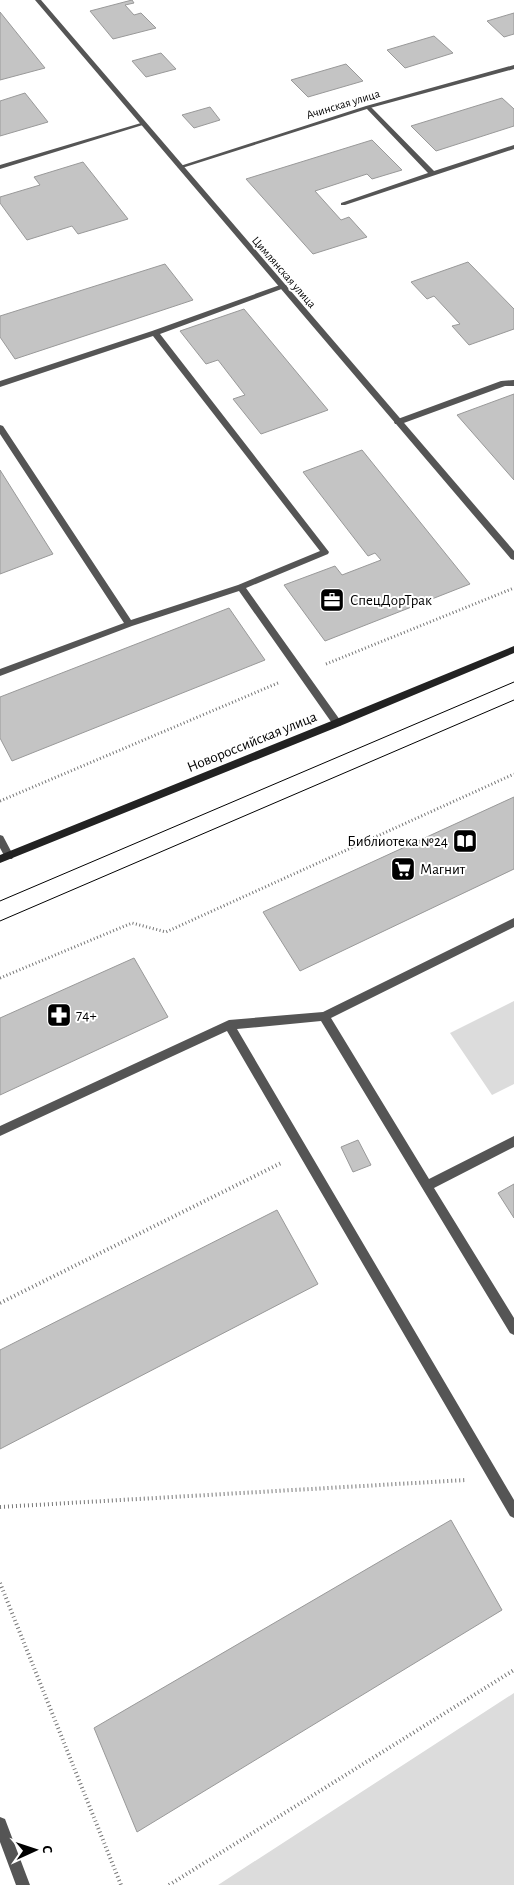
<svg xmlns="http://www.w3.org/2000/svg" width="514" height="1885" font-family="'Alegreya Sans',sans-serif">
  <rect width="100%" height="100%" fill="#fff"/>
  <path fill="#dcdcdc" d="M 514,1001 L 514,1084 L 492,1095 L 450,1033 Z
    M 514,1693 L 514,1885 L 218,1885 Z"/>
  <path fill="#c4c4c4" stroke="#999" d="M 132,0 L 134,3 L 125,5 L 134,15 L 141,13 L 156,28 L 113,39 L 90,11 Z
    M 0,12 L 45,68 L 0,80 Z
    M 514,13 L 514,34 L 504,37 L 487,21 Z
    M 434,36 L 453,53 L 405,68 L 387,50 Z
    M 161,53 L 176,69 L 146,77 L 132,61 Z
    M 346,64 L 363,81 L 308,97 L 291,80 Z
    M 25,93 L 48,122 L 0,136 L 0,101 Z
    M 502,98 L 514,109 L 514,126 L 436,151 L 411,126 Z
    M 210,107 L 220,120 L 194,128 L 182,115 Z
    M 372,140 L 402,170 L 372,179 L 367,174 L 315,191 L 341,220 L 349,217 L 367,237 L 313,254 L 246,179 Z
    M 83,162 L 128,219 L 78,234 L 72,226 L 27,240 L 0,203 L 0,197 L 40,185 L 34,177 Z
    M 468,262 L 514,309 L 514,329 L 469,345 L 452,326 L 460,324 L 434,296 L 427,299 L 411,282 Z
    M 165,264 L 193,300 L 15,359 L 0,337 L 0,316 Z
    M 244,309 L 328,410 L 261,434 L 233,399 L 245,395 L 218,360 L 206,364 L 180,331 Z
    M 514,394 L 514,480 L 457,415 Z
    M 362,450 L 470,584 L 325,641 L 284,585 L 335,566 L 342,575 L 381,560 L 375,553 L 368,556 L 303,472 Z
    M 0,470 L 53,554 L 0,574 Z
    M 229,608 L 265,660 L 12,761 L 0,738 L 0,697 Z
    M 514,797 L 514,869 L 300,971 L 263,912 Z
    M 134,958 L 168,1017 L 0,1095 L 0,1018 Z
    M 358,1140 L 371,1165 L 353,1172 L 341,1147 Z
    M 514,1184 L 514,1218 L 498,1193 Z
    M 277,1210 L 318,1284 L 0,1449 L 0,1350 Z
    M 451,1520 L 502,1610 L 137,1832 L 94,1728 Z"/>
  <g fill="none" stroke-linecap="round" stroke-linejoin="round">
    <path stroke="#777" stroke-width="3" stroke-dasharray="1 2.5" stroke-linecap="butt" d="M 326,664 L 514,588
      M 0,801 L 278,683
      M 0,978 L 132,923 L 166,932 L 514,774"/>
    <path stroke="#777" stroke-width="4" stroke-dasharray="1 3" stroke-linecap="butt" d="M 0,1303 L 281,1163
      M 0,1507 L 466,1480
      M 0,1583 L 121,1885
      M 169,1885 L 514,1670"/>
    <path fill="#555" fill-rule="evenodd" d="M 366,106 L 370,106 L 434,171 L 514,145 L 514,149 L 345,205 L 341,205 L 341,203 L 428,173 L 366,108 Z
      M 141,123 L 146,124 L 0,169 L 0,165 Z
      M 280,285 L 286,285 L 287,287 L 160,334 L 329,552 L 328,554 L 246,588 L 340,720 L 342,723 L 340,726 L 334,726 L 239,591 L 132,626 L 0,676 L 0,669 L 124,623 L 0,434 L 0,425 L 3,426 L 131,620 L 238,585 L 320,551 L 153,336 L 0,387 L 0,381 L 152,331 Z
      M 514,380 L 514,386 L 505,386 L 401,424 L 395,424 L 394,422 L 395,420 L 501,381 Z
      M 0,835 L 3,836 L 12,853 L 14,856 L 12,859 L 6,859 L 0,848 Z
      M 514,918 L 514,927 L 331,1018 L 429,1179 L 514,1136 L 514,1147 L 434,1188 L 514,1318 L 514,1335 L 510,1333 L 321,1021 L 237,1029 L 514,1500 L 514,1518 L 510,1516 L 227,1031 L 0,1136 L 0,1126 L 229,1020 L 323,1012 Z"/>
    <path fill="#555" fill-rule="evenodd" d="M 514,65 L 514,69 L 370,108 L 182,168 L 177,167 L 366,106 Z"/>
    <path fill="#555" fill-rule="evenodd" d="M 35,0 L 41,0 L 514,551 L 514,560 L 511,559 Z
      M 0,1817 L 5,1819 L 30,1885 L 16,1885 L 0,1842 Z"/>
    <path fill="#222" fill-rule="evenodd" d="M 514,646 L 514,653 L 340,726 L 0,863 L 0,855 L 334,720 Z"/>
    <path stroke="#000" stroke-width="1" d="M 0,901 L 514,682
      M 0,921 L 514,700"/>
  </g>
  <defs>
    <symbol id="office-square" viewBox="-11 -11 22 22"><rect x="-9" y="-9" width="18" height="18" rx="4" fill="#000" stroke="#fff"/><path d="M-6-3h4V-5.5h4V-3h4V5H-6ZM-1-4.5V-3h2v-1.5ZM-6 0V1H6V0Z" fill="#fff"/></symbol>
    <symbol id="library-square" viewBox="-11 -11 22 22"><rect x="-9" y="-9" width="18" height="18" rx="4" fill="#000" stroke="#fff"/><path d="M-6-4Q-3-5.5-.7-3.5V5Q-3 3-6 4ZM6-4Q3-5.5 .7-3.5V5Q3 3 6 4Z" fill="#fff"/></symbol>
    <symbol id="supermarket-square" viewBox="-11 -11 22 22"><rect x="-9" y="-9" width="18" height="18" rx="4" fill="#000" stroke="#fff"/><path d="M-6-5.5h2.5l.6 2H6L4.5 2H-2.5L-4.4-4H-6ZM-1.5 3.2a1.3 1.3 0 1 0 .1 0ZM3 3.2a1.3 1.3 0 1 0 .1 0Z" fill="#fff"/></symbol>
    <symbol id="pharmacy-square" viewBox="-11 -11 22 22"><rect x="-9" y="-9" width="18" height="18" rx="4" fill="#000" stroke="#fff"/><path d="M-2-6h4v4h4v4h-4v4h-4v-4h-4v-4h4Z" fill="#fff"/></symbol>
  </defs>
  <g fill-rule="evenodd">
    <use href="#office-square" x="318" y="586" width="28" height="28"/>
    <use href="#library-square" x="451" y="827" width="28" height="28"/>
    <use href="#supermarket-square" x="389" y="855" width="28" height="28"/>
    <use href="#pharmacy-square" x="45" y="1001" width="28" height="28"/>
  </g>
  <g text-anchor="middle" dominant-baseline="central" stroke-width="4" stroke-linejoin="round" paint-order="stroke">
    <g font-size="12" fill="#000" stroke="#fff">
      <text transform="translate(343 104) rotate(-17)">Ачинская улица</text>
      <text transform="translate(284 272) rotate(49)">Цимлянская улица</text>
    </g>
    <g font-size="15" fill="#000" stroke="#fff" text-anchor="start">
      <text x="350" y="600">СпецДорТрак</text>
      <text x="448" y="841" text-anchor="end">Библиотека №24</text>
      <text x="420" y="869">Магнит</text>
      <text x="76" y="1015">74+</text>
    </g>
    <g font-size="15" fill="#000" stroke="#fff">
      <text transform="translate(252 742) rotate(-22)">Новороссийская улица</text>
    </g>
  </g>
  <g transform="translate(35 1850) rotate(87)" stroke="#ffffff" stroke-width="4" paint-order="stroke">
  <path d="M0-4L9 19L0 12L-9 19Z" fill="#000000"/>
  <text y="-8" font-size="14" font-weight="bold" text-anchor="middle" fill="#000000">С</text>
  </g>
</svg>
